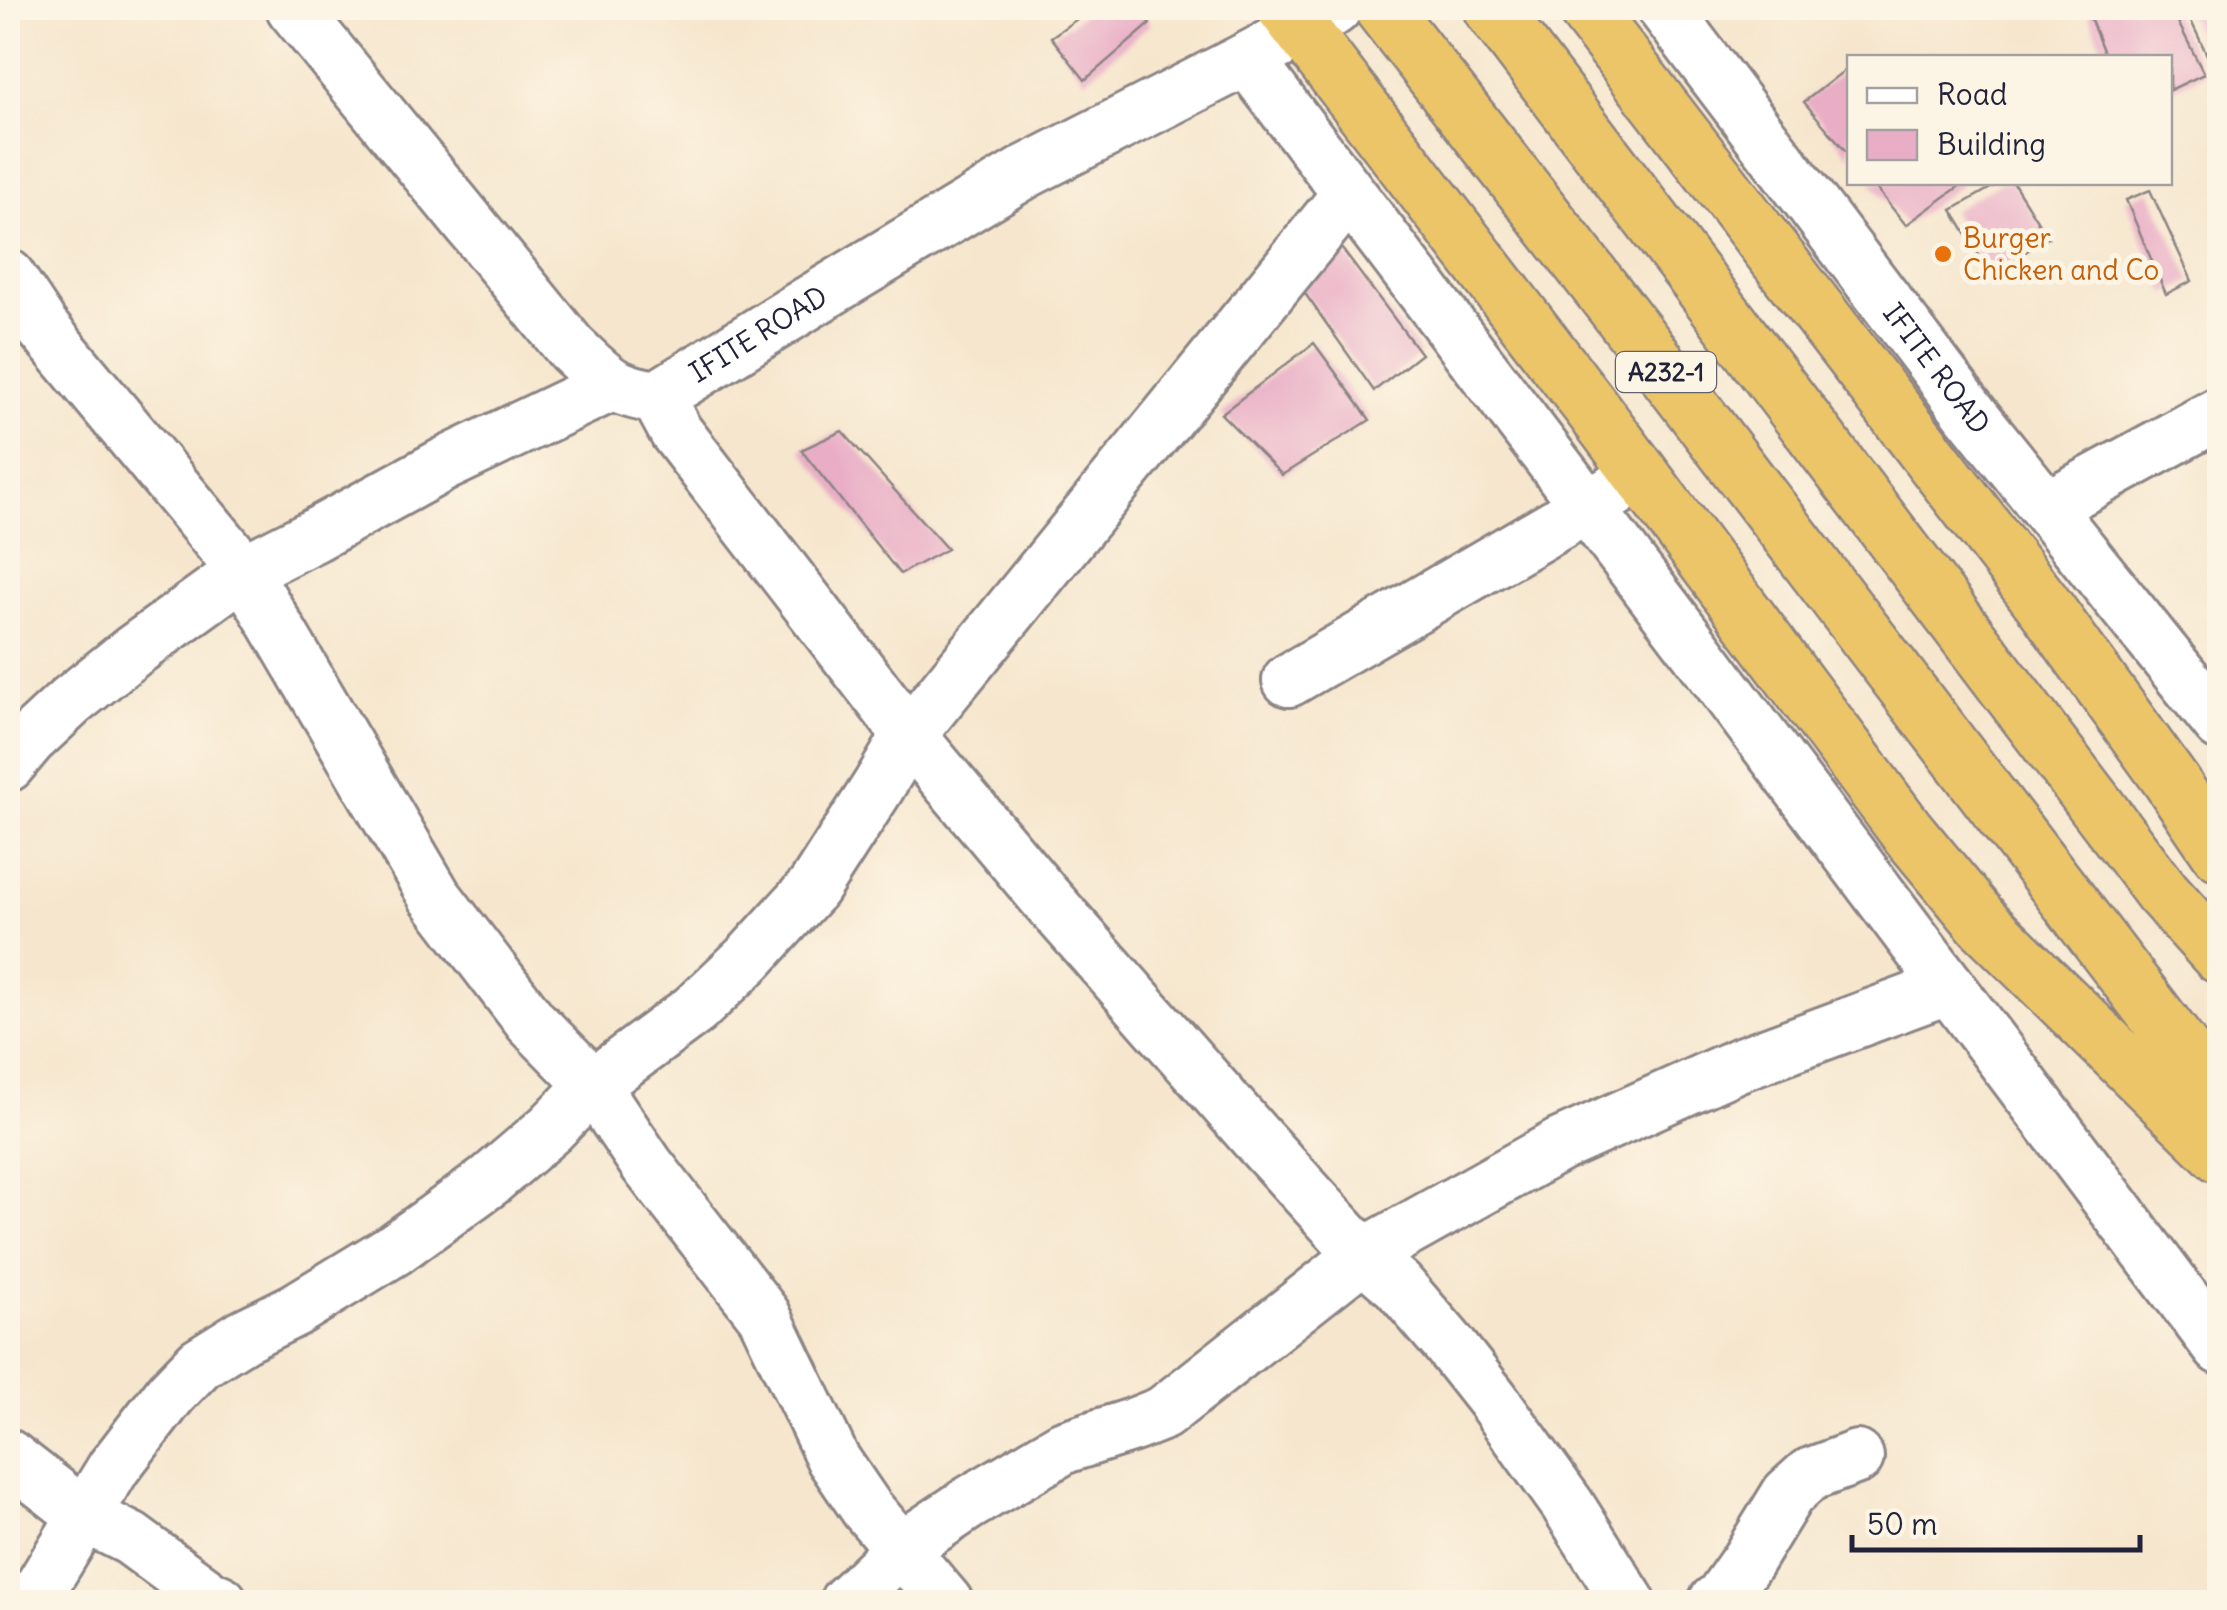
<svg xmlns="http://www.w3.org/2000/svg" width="2227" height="1610" font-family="Delius,sans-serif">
  <rect width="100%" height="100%" fill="#fcf5e5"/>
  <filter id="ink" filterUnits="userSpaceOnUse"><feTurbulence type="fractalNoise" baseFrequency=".01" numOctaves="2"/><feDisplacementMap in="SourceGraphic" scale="20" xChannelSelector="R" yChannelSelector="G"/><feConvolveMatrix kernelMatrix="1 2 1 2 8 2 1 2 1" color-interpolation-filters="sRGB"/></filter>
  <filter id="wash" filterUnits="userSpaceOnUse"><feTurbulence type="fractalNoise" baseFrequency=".0048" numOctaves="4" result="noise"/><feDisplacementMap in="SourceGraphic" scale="40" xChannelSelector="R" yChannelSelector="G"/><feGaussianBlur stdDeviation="2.25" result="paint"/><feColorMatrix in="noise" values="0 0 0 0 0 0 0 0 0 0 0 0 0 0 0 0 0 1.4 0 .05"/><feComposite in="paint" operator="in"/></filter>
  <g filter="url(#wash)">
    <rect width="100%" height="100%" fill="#f6e6cd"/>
    <g id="blocks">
      <path fill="#e9adc6" d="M 1093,8 L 1138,8 L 1150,24 L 1085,80 L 1051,37 Z
        M 2086,8 L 2171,8 L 2204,74 L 2170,90 L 2170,58 L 2106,58 Z
        M 2185,8 L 2220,8 L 2220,70 L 2215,72 Z
        M 1850,66 L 1850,156 L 1804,102 Z
        M 1871,182 L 1959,182 L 1961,185 L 1906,225 Z
        M 2001,182 L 2013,182 L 2048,238 L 1990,274 L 1952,210 Z
        M 2150,190 L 2192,281 L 2166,294 L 2126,200 Z
        M 1336,241 L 1421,354 L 1374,391 L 1294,278 Z
        M 1314,343 L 1370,420 L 1282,475 L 1221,414 Z
        M 842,431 L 947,549 L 900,574 L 801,450 Z"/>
    </g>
  </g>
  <g filter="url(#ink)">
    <use href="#blocks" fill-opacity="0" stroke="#8c8484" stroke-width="2.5"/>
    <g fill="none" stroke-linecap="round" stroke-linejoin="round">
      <defs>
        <g id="minor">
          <path id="s1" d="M 293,8 L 571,348 C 604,379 610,390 657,397 L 808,303 L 1025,172 L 1247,59 L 1302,30 L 1335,8"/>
          <path id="s2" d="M 1664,8 L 1971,414 L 2220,724"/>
          <path d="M 1247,59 L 1696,650 L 2220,1348"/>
          <path d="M 8,276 L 42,327 L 244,571 L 434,895 L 531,1022 L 593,1085 L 647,1165 L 764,1315 L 833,1459 L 867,1509 L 946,1602"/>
          <path d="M 657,397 L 676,432 L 909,735 L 1044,896 L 1260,1142 L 1363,1255 L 1398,1285 L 1447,1342 L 1492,1399 L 1567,1504 L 1629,1602"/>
          <path d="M 2047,507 L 2220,413"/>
          <path d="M 1289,680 L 1616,490"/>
          <path d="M 8,765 L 29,740 L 71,701 L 132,652 L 244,571 L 315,535 L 445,464 L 611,385"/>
          <path d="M 8,1456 L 85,1516 L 131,1539 L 210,1597 L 221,1602"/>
          <path d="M 32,1602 L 114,1467 L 171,1393 L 200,1363 L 243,1336 L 295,1310 L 395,1249 L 488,1182 L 550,1129 L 593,1085 L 694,1010 L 750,957 L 813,888 L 878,787 L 909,735 L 1349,194"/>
          <path d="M 846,1602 L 902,1548 L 969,1503 L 1064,1447 L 1133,1425 L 1163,1413 L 1363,1255 L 1560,1145 L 1738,1065 L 1949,987"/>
          <path d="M 1715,1602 L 1721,1598 L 1747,1561 L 1788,1494 L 1809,1475 L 1857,1457"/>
        </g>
        <path id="highway" d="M 1285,8 L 1591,407 L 1906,830 L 1983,923 L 2220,1155
          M 1382,8 L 1620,313 L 2220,1099
          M 1491,8 L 2162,892 L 2220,956
          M 1585,8 L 2044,605 L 2171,781 L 2220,853"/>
      </defs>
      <use href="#minor" stroke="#8c8484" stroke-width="58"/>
      <use href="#highway" stroke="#8c8484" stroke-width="60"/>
      <use href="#minor" stroke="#fff" stroke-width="52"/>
      <use href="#highway" stroke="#edc569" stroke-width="55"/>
    </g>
  </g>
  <circle fill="#e8710a" stroke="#fcf5e5" stroke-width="4" cx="1943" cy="254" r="10"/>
  <g text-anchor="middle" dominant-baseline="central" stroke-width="10" stroke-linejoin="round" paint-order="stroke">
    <rect fill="#fcf5e5" stroke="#63616e" stroke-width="2.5" x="1616" y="352" width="100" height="40" rx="8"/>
    <g font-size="25" font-weight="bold" fill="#22223b">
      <text x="1666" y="372">A232-1</text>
    </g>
    <g font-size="28" fill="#c56008" stroke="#fcf5e5" text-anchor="start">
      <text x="1963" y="238">Burger<tspan x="1963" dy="32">Chicken and Co</tspan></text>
    </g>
    <g font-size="28" fill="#22223b" stroke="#fcf5e5">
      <text stroke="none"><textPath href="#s1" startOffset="660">IFITE ROAD</textPath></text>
      <text stroke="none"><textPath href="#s2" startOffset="452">IFITE ROAD</textPath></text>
    </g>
  </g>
  <rect width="2227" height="1610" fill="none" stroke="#fcf5e5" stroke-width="40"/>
  <rect x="1847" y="55" width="325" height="130" fill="#fcf5e5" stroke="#a5a1a1" stroke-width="2.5"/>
  <rect x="1867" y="88" width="50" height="15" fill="#ffffff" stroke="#a5a1a1" stroke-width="2.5"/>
  <text x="1937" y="105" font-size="30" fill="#22223b">Road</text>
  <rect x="1867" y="130" width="50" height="30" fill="#e9adc6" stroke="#a5a1a1" stroke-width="2.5"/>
  <text x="1937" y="155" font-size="30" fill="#22223b">Building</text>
  <path d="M1852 1535v15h288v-15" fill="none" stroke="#22223b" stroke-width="5"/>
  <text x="1867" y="1535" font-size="30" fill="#22223b" stroke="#fcf5e5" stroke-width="8" paint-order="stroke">50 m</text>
</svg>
